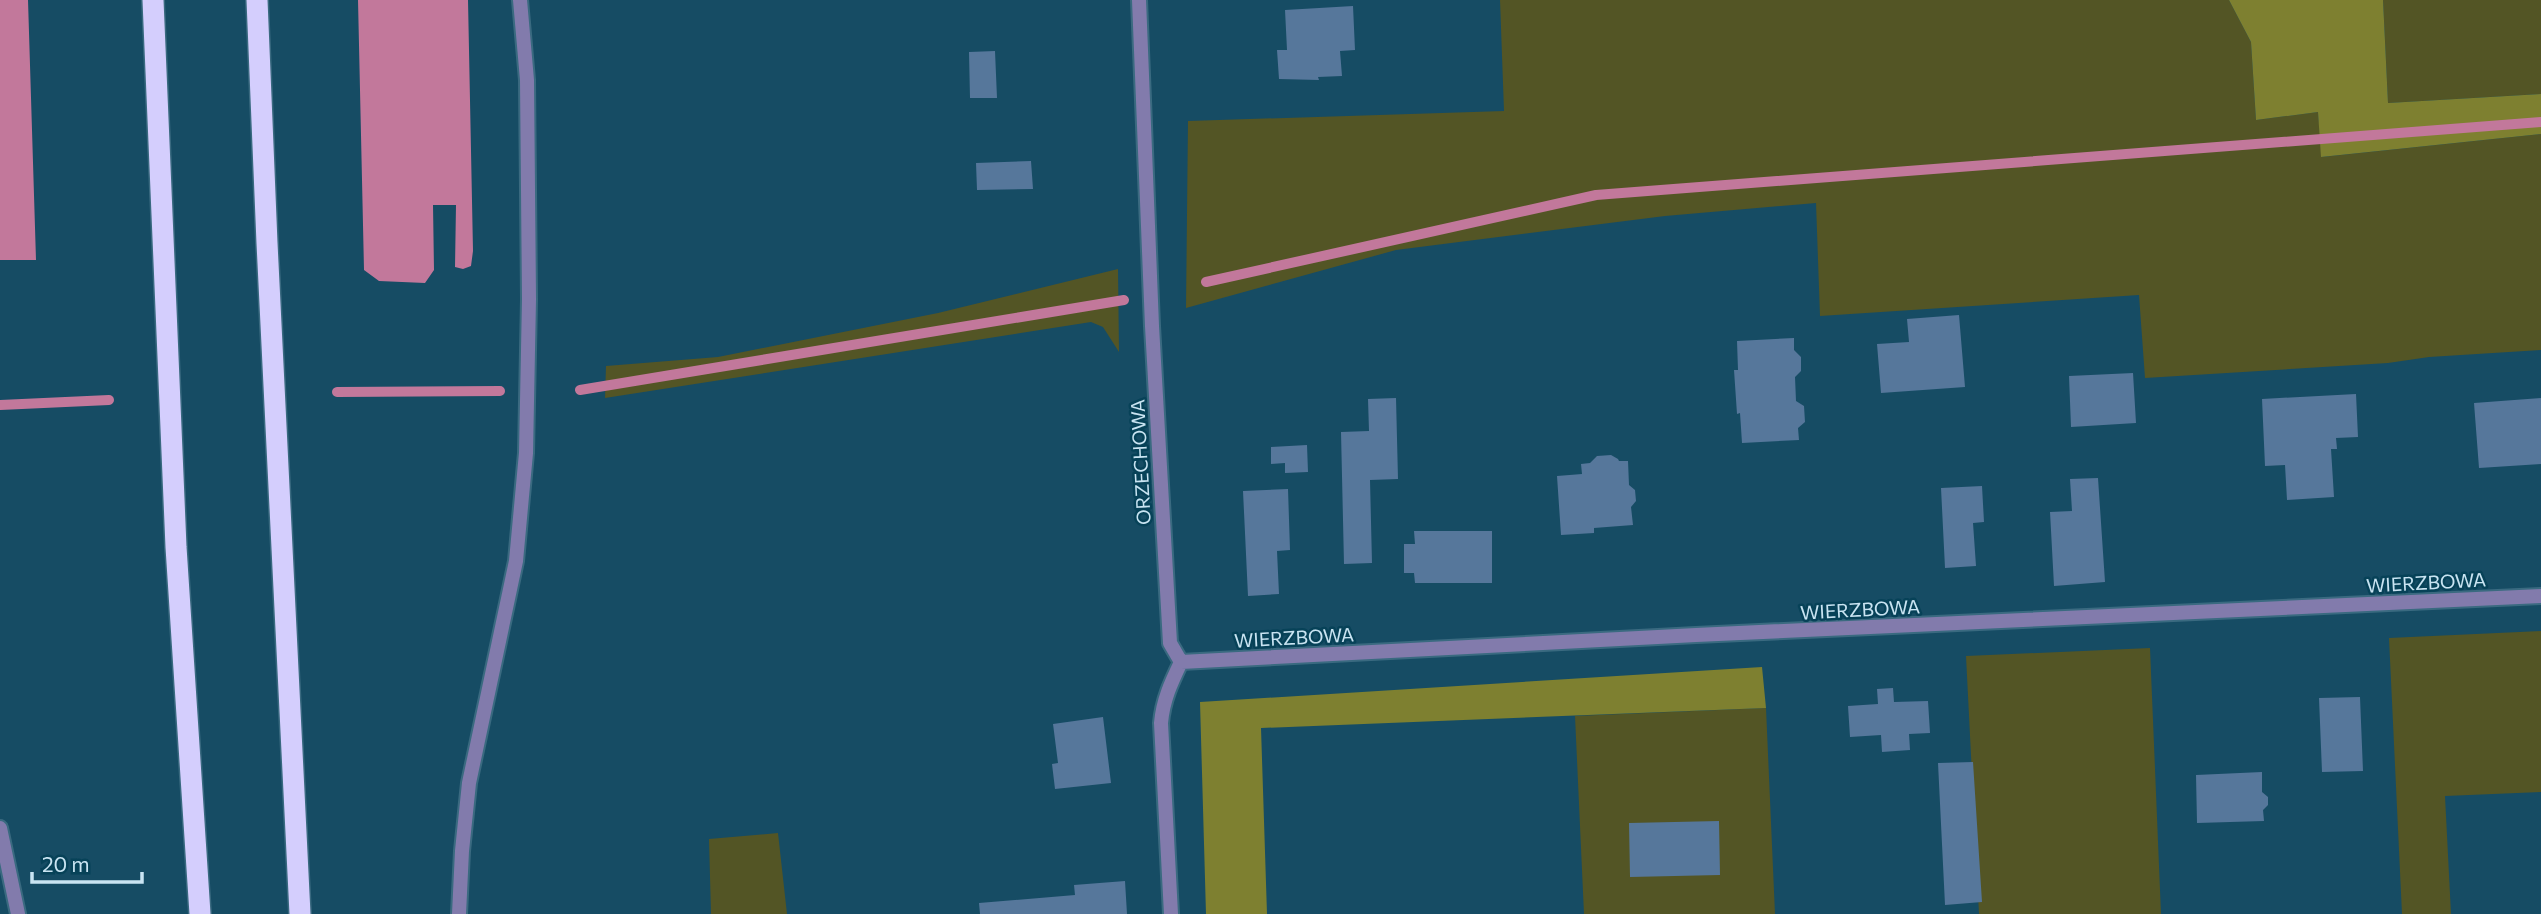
<svg xmlns="http://www.w3.org/2000/svg" width="2541" height="914" font-family="Commissioner,sans-serif">
  <rect width="100%" height="100%" fill="#164c64"/>
  <path fill="#535525" d="M 1500,0 L 2229,0 L 2251,42 L 2256,120 L 2318,112 L 2322,157 L 2541,134 L 2541,350 L 2429,357 L 2388,363 L 2145,378 L 2139,295 L 1820,316 L 1816,203 L 1665,216 L 1396,250 L 1186,308 L 1188,121 L 1504,111 Z
    M 2383,0 L 2541,0 L 2541,94 L 2388,103 Z
    M 1118,269 L 1119,352 L 1103,327 L 1091,322 L 605,398 L 606,366 L 718,357 L 938,313 Z
    M 2541,631 L 2541,792 L 2445,796 L 2451,914 L 2402,914 L 2389,638 Z
    M 2150,648 L 2161,914 L 1979,914 L 1966,656 Z
    M 1766,708 L 1775,914 L 1584,914 L 1575,716 Z
    M 778,833 L 787,914 L 711,914 L 709,839 Z"/>
  <path fill="#7e8030" d="M 2229,0 L 2383,0 L 2388,103 L 2541,94 L 2541,134 L 2321,157 L 2318,112 L 2256,120 L 2251,42 Z
    M 1762,667 L 1766,708 L 1261,728 L 1267,914 L 1206,914 L 1200,702 Z"/>
  <path fill="#c2789b" d="M 0,0 L 28,0 L 36,260 L 0,260 Z
    M 358,0 L 468,0 L 473,251 L 471,266 L 463,269 L 455,267 L 456,205 L 433,205 L 434,270 L 425,283 L 379,281 L 364,270 Z"/>
  <g fill="none" stroke-linecap="round" stroke-linejoin="round">
    <path stroke="#c2789b" stroke-width="10" d="M 1206,282 L 1596,195 L 2541,122
      M 580,390 L 1124,300
      M 337,392 L 500,391
      M 0,405 L 109,400"/>
  </g>
  <path fill="#56779b" d="M 1353,6 L 1355,50 L 1340,51 L 1342,76 L 1318,77 L 1319,80 L 1279,79 L 1277,50 L 1287,50 L 1285,10 Z
    M 995,51 L 997,98 L 970,98 L 969,52 Z
    M 1031,161 L 1033,189 L 977,190 L 976,163 Z
    M 1959,315 L 1965,387 L 1881,393 L 1877,344 L 1909,342 L 1907,319 Z
    M 1794,338 L 1794,350 L 1801,357 L 1801,371 L 1795,377 L 1796,401 L 1804,406 L 1805,422 L 1798,428 L 1799,440 L 1742,443 L 1740,413 L 1737,414 L 1734,370 L 1738,370 L 1737,341 Z
    M 2133,373 L 2136,423 L 2071,427 L 2069,376 Z
    M 2356,394 L 2358,437 L 2336,438 L 2337,449 L 2331,449 L 2334,497 L 2287,500 L 2285,465 L 2265,466 L 2262,399 Z
    M 1396,398 L 1398,479 L 1370,480 L 1372,563 L 1344,564 L 1341,432 L 1369,431 L 1368,399 Z
    M 2541,398 L 2541,464 L 2479,468 L 2474,403 Z
    M 1307,445 L 1308,472 L 1285,473 L 1285,463 L 1271,464 L 1271,447 Z
    M 1611,455 L 1618,459 L 1619,461 L 1628,461 L 1629,485 L 1635,490 L 1636,501 L 1631,507 L 1633,525 L 1594,528 L 1594,533 L 1561,535 L 1557,476 L 1582,474 L 1581,464 L 1590,463 L 1597,456 Z
    M 2098,478 L 2105,582 L 2054,586 L 2050,512 L 2072,511 L 2070,479 Z
    M 1982,486 L 1984,522 L 1973,523 L 1976,566 L 1945,568 L 1941,488 Z
    M 1288,489 L 1290,550 L 1277,551 L 1279,594 L 1248,596 L 1243,491 Z
    M 1414,531 L 1492,531 L 1492,583 L 1415,583 L 1414,573 L 1404,573 L 1404,544 L 1415,544 Z
    M 1893,688 L 1894,702 L 1928,701 L 1930,733 L 1909,734 L 1910,750 L 1882,752 L 1881,735 L 1850,737 L 1848,706 L 1878,704 L 1877,689 Z
    M 2360,697 L 2363,771 L 2322,772 L 2319,698 Z
    M 1103,717 L 1111,783 L 1055,789 L 1052,764 L 1058,763 L 1053,724 Z
    M 1973,762 L 1982,902 L 1945,905 L 1938,763 Z
    M 2262,772 L 2262,792 L 2268,797 L 2268,805 L 2263,810 L 2264,821 L 2197,823 L 2196,775 Z
    M 1719,821 L 1720,875 L 1630,877 L 1629,823 Z
    M 1125,881 L 1127,914 L 980,914 L 979,903 L 1075,895 L 1074,885 Z"/>
  <g fill="none" stroke-linecap="round" stroke-linejoin="round">
    <defs>
      <path id="minor" d="M 1139,0 L 1152,326 L 1170,643 L 1181,662
        M 1181,662 L 1696,635 L 2541,596
        M 0,828 L 18,914
        M 459,914 L 462,851 L 469,783 L 516,561 L 526,453 L 529,299 L 527,80 L 520,0
        M 1171,914 L 1161,723 C 1163,700 1171,683 1181,662"/>
      <path id="motorway" d="M 153,0 L 176,547 L 200,914
        M 257,0 L 267,243 L 300,914"/>
    </defs>
    <use href="#minor" stroke="#3a6a80" stroke-width="18"/>
    <use href="#motorway" stroke="#3a6a80" stroke-width="24"/>
    <use href="#minor" stroke="#827bac" stroke-width="14"/>
    <use href="#motorway" stroke="#d4cefd" stroke-width="21"/>
  </g>
  <g text-anchor="middle" dominant-baseline="central" stroke-width="5" stroke-linejoin="round" paint-order="stroke">
    <g font-size="19" fill="#c9e4f2" stroke="#074258">
      <text transform="translate(1140 462) rotate(-93)">ORZECHOWA</text>
      <text transform="translate(2426 582) rotate(-3)">WIERZBOWA</text>
      <text transform="translate(1860 609) rotate(-3)">WIERZBOWA</text>
      <text transform="translate(1294 637) rotate(-3)">WIERZBOWA</text>
    </g>
  </g>
  <path d="M32 872v10h110v-10" fill="none" stroke="#c9e4f2" stroke-width="3.5"/>
  <text x="42" y="872" font-size="21" fill="#c9e4f2" stroke="#074258" stroke-width="5" paint-order="stroke">20 m</text>
</svg>
